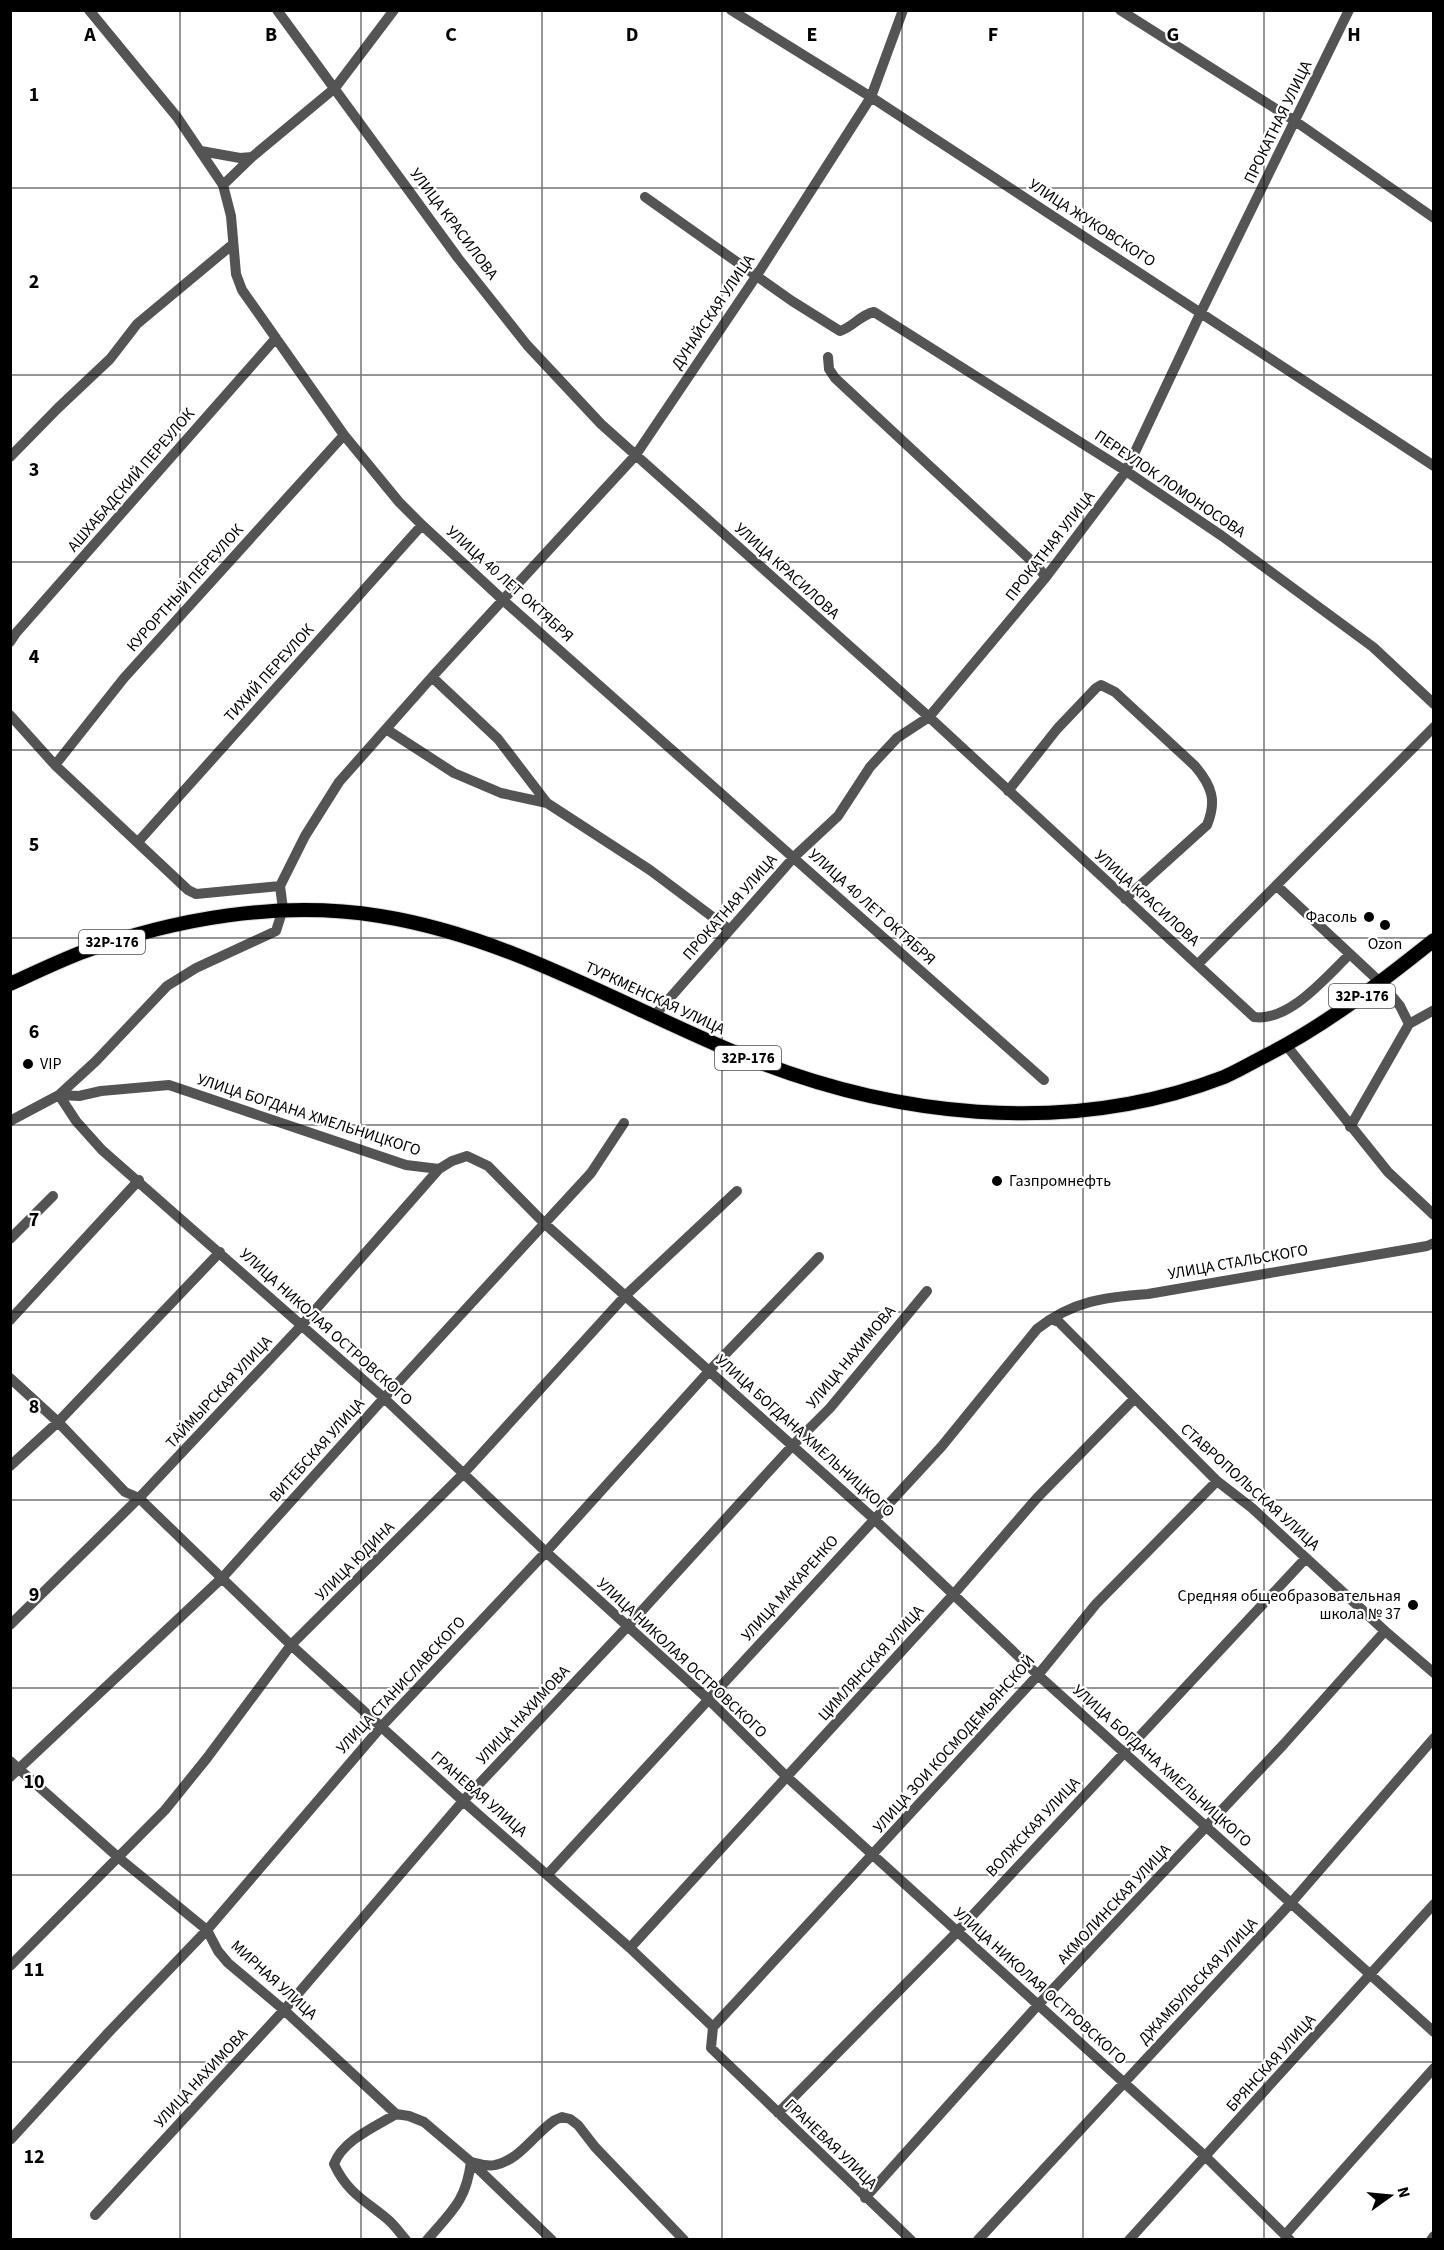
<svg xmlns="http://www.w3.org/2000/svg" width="1444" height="2250" font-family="'Source Sans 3',sans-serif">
  <rect width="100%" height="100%" fill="#fff"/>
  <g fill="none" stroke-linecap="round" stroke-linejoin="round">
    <defs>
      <path id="major" d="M 10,984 C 34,973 57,962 80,953 C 175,918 280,900 380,916 C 506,936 617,1003 734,1052 C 888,1117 1066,1138 1224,1077 C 1238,1071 1251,1063 1265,1056 C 1326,1025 1380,983 1434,940"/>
    </defs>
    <use href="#major" stroke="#dbdbdb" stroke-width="16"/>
    <path stroke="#545454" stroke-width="10" d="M 89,10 L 177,117 L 223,185 L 231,216 L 236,274 L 242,290 L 344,435 L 399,502 L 422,525 L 504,601 L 1044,1080
      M 277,10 L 458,258 L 527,345 L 601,424 L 929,717 L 1254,1017 C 1289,1022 1325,978 1349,955
      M 731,10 L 871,97 L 1434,466
      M 1120,10 L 1295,121 L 1434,218
      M 201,151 L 240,158 L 252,157
      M 223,185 L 252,157 L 335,88 L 394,10
      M 645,197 L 792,301 L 840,331 C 853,327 860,315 874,312 L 1126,471 L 1222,536 L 1373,647 L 1434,704
      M 828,357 L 829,369 L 835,378 L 1036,565 L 1046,577
      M 10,457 L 58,408 L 110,359 L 137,324 L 233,244
      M 10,642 L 16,633 L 276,338
      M 432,677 L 498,739 L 547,803
      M 10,715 L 55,765 L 188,890 L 196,894 L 280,886
      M 386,729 L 454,773 L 501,793 L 547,803 L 650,870 L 730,930
      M 55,765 L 124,678 L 344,435
      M 1008,791 L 1057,729 L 1096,688 L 1101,685 L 1115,692 L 1195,766 C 1212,786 1217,801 1207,825 L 1125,899
      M 138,842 L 422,525
      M 1277,886 L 1381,983 L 1400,1006 L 1409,1024
      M 1198,964 L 1434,727
      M 654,1016 L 794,857 L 838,816 L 870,767 L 897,738 L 929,717 L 1046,577 L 1126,471 L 1201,312 L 1349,10
      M 1286,1045 L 1388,1172 L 1434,1215
      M 59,1095 L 79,1096 L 101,1091 L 169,1085 L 406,1165 L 439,1169 L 452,1161 L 467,1156 L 488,1166 L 545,1224 L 873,1518 L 1038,1675 L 1434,2032
      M 59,1095 L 76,1121 L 102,1150 L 384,1398 L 546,1552 L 709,1700 L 787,1777 L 1206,2157 L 1290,2240
      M 10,1121 L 59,1095 L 96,1061 L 167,986 L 196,968 L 276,931 L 283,909 L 280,886 L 305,836 L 339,782 L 432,677 L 635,456 L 757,275 L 871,97 L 903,10
      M 1350,1127 L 1409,1024 L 1434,1010
      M 10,1239 L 53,1196
      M 1051,1319 L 1059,1322 L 1217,1481 L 1252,1508 L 1385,1631 L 1434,1673
      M 10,1320 L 139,1180
      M 10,1378 L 58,1422 L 125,1492 L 139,1498 L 291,1645 L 463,1801 L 630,1948 L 713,2027 L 711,2048 L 911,2240
      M 10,1466 L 58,1422 L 220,1252
      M 10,1625 L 139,1498 L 302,1325 L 439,1169
      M 10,1761 L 119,1858 L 207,1930 L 218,1951 L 228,1963 L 284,2010 L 396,2114 L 409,2116 L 424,2122 L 471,2162 L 552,2240
      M 10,1777 L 223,1577 L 384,1398 L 591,1173 L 624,1123
      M 548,1874 L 942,1446 L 1037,1329 C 1072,1301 1105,1297 1148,1294 L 1427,1246 L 1434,1243
      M 630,1948 L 953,1595 L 1037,1498 L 1134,1399
      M 10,1966 L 165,1810 L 207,1758 L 291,1645 L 464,1473 L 626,1295 L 737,1191
      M 713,2027 L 1038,1675 L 1096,1604 L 1217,1481
      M 778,2113 L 957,1932 L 1306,1558
      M 396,2114 C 375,2127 343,2140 334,2164 C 347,2192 364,2200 386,2218 C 394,2224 399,2232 406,2240
      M 11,2139 L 108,2033 L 207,1930 L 381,1727 L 546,1552 L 710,1370 L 819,1257
      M 471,2162 C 479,2164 488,2167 495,2165 C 520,2160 535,2133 555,2120 L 562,2117 L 570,2119 L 578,2125 L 595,2147 L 684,2240
      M 865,2198 L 1038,2005 L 1284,1744 L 1385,1631
      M 95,2215 L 284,2010 L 463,1801 L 627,1627 L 792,1446 L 830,1408 L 927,1291
      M 1285,2235 L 1434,2068
      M 427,2240 C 452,2211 466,2201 471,2162
      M 978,2240 L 1291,1903 L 1434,1738
      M 1129,2240 L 1434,1904
      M 1431,2240 L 1434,2236"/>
    <use href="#major" stroke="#000" stroke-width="14"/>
  </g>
  <path fill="none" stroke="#000" stroke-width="1.5" stroke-opacity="0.55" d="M 180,10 L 180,2240M 361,10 L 361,2240M 542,10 L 542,2240M 722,10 L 722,2240M 902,10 L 902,2240M 1083,10 L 1083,2240M 1264,10 L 1264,2240M 10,188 L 1434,188M 10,375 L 1434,375M 10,562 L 1434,562M 10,750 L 1434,750M 10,938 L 1434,938M 10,1125 L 1434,1125M 10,1312 L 1434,1312M 10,1500 L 1434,1500M 10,1688 L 1434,1688M 10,1875 L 1434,1875M 10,2062 L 1434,2062"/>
  <g fill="#000" stroke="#fff" stroke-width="2">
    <circle cx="1369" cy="917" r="6"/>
    <circle cx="1385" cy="925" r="6"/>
    <circle cx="28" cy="1064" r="6"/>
    <circle cx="997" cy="1181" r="6"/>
    <circle cx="1413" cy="1605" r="6"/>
  </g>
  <g text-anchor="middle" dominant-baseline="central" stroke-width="4.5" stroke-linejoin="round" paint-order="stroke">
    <g fill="#fff" stroke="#4c4c4c" stroke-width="1.5">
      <rect x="79" y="930" width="66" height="24" rx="4.5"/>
      <rect x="1329" y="984" width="66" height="24" rx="4.5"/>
      <rect x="715" y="1046" width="66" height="24" rx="4.5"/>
    </g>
    <g font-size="15" font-weight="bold" fill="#000">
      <text x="112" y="942">32Р-176</text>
      <text x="1362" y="996">32Р-176</text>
      <text x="748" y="1058">32Р-176</text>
    </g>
    <g font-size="16" fill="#000" stroke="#fff">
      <text transform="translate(1278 122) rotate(-64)">ПРОКАТНАЯ УЛИЦА</text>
      <text transform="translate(1092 223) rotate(33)">УЛИЦА ЖУКОВСКОГО</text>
      <text transform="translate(454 224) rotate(53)">УЛИЦА КРАСИЛОВА</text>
      <text transform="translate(713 312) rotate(-56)">ДУНАЙСКАЯ УЛИЦА</text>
      <text transform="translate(131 480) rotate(-49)">АШХАБАДСКИЙ ПЕРЕУЛОК</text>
      <text transform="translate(1170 484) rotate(34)">ПЕРЕУЛОК ЛОМОНОСОВА</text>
      <text transform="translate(1050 546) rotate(-52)">ПРОКАТНАЯ УЛИЦА</text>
      <text transform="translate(787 571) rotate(42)">УЛИЦА КРАСИЛОВА</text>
      <text transform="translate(510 584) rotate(42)">УЛИЦА 40 ЛЕТ ОКТЯБРЯ</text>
      <text transform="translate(185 588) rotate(-48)">КУРОРТНЫЙ ПЕРЕУЛОК</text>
      <text transform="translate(269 673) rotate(-48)">ТИХИЙ ПЕРЕУЛОК</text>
      <text transform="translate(1147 898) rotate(42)">УЛИЦА КРАСИЛОВА</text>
      <text transform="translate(730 907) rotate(-49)">ПРОКАТНАЯ УЛИЦА</text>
      <text transform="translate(872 907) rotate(42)">УЛИЦА 40 ЛЕТ ОКТЯБРЯ</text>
      <text transform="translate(655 998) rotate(25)">ТУРКМЕНСКАЯ УЛИЦА</text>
      <text transform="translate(309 1115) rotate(18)">УЛИЦА БОГДАНА ХМЕЛЬНИЦКОГО</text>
      <text transform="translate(1238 1262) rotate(-10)">УЛИЦА СТАЛЬСКОГО</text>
      <text transform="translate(326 1327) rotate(42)">УЛИЦА НИКОЛАЯ ОСТРОВСКОГО</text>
      <text transform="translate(851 1357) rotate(-50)">УЛИЦА НАХИМОВА</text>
      <text transform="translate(219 1392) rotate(-47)">ТАЙМЫРСКАЯ УЛИЦА</text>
      <text transform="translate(805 1436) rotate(42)">УЛИЦА БОГДАНА ХМЕЛЬНИЦКОГО</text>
      <text transform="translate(317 1450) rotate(-48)">ВИТЕБСКАЯ УЛИЦА</text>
      <text transform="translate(1250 1487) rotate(42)">СТАВРОПОЛЬСКАЯ УЛИЦА</text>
      <text transform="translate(355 1561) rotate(-45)">УЛИЦА ЮДИНА</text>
      <text transform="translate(790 1588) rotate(-48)">УЛИЦА МАКАРЕНКО</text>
      <text transform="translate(682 1658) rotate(43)">УЛИЦА НИКОЛАЯ ОСТРОВСКОГО</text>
      <text transform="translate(871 1663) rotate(-48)">ЦИМЛЯНСКАЯ УЛИЦА</text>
      <text transform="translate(401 1685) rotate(-47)">УЛИЦА СТАНИСЛАВСКОГО</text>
      <text transform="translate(523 1715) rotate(-47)">УЛИЦА НАХИМОВА</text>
      <text transform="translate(954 1744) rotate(-48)">УЛИЦА ЗОИ КОСМОДЕМЬЯНСКОЙ</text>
      <text transform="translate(1162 1766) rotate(42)">УЛИЦА БОГДАНА ХМЕЛЬНИЦКОГО</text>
      <text transform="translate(479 1794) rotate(41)">ГРАНЕВАЯ УЛИЦА</text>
      <text transform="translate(1033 1827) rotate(-47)">ВОЛЖСКАЯ УЛИЦА</text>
      <text transform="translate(1114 1904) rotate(-47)">АКМОЛИНСКАЯ УЛИЦА</text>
      <text transform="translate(274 1980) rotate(42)">МИРНАЯ УЛИЦА</text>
      <text transform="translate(1198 1981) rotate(-47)">ДЖАМБУЛЬСКАЯ УЛИЦА</text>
      <text transform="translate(1040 1986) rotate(42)">УЛИЦА НИКОЛАЯ ОСТРОВСКОГО</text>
      <text transform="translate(1271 2063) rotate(-48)">БРЯНСКАЯ УЛИЦА</text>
      <text transform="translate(201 2078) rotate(-47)">УЛИЦА НАХИМОВА</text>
      <text transform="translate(831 2144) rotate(44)">ГРАНЕВАЯ УЛИЦА</text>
    </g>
    <g font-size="16" fill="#000" stroke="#fff" text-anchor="end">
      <text x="1357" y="917">Фасоль</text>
      <text x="1385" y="944" text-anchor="middle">Ozon</text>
      <text x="40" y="1064" text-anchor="start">VIP</text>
      <text x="1009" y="1181" text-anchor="start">Газпромнефть</text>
      <text x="1401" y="1596">Средняя общеобразовательная<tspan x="1401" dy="18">школа № 37</tspan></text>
    </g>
  </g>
  <g font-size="20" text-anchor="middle" font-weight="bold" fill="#000" stroke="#fff" stroke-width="4.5" stroke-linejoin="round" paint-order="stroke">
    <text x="90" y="41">A</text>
    <text x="271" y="41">B</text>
    <text x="451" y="41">C</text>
    <text x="632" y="41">D</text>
    <text x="812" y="41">E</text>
    <text x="993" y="41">F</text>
    <text x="1173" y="41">G</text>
    <text x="1354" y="41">H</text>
    <text x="34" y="101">1</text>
    <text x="34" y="288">2</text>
    <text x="34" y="476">3</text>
    <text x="34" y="663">4</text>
    <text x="34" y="851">5</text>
    <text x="34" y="1038">6</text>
    <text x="34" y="1226">7</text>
    <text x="34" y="1413">8</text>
    <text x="34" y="1601">9</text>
    <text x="34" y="1788">10</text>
    <text x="34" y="1976">11</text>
    <text x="34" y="2163">12</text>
  </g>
  <rect width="1444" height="2250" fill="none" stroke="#000000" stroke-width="24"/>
  <g transform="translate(1390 2196) rotate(75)" stroke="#ffffff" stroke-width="4.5" paint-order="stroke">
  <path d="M0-4.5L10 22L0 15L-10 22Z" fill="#000000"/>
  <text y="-9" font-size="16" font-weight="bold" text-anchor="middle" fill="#000000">N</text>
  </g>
</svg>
